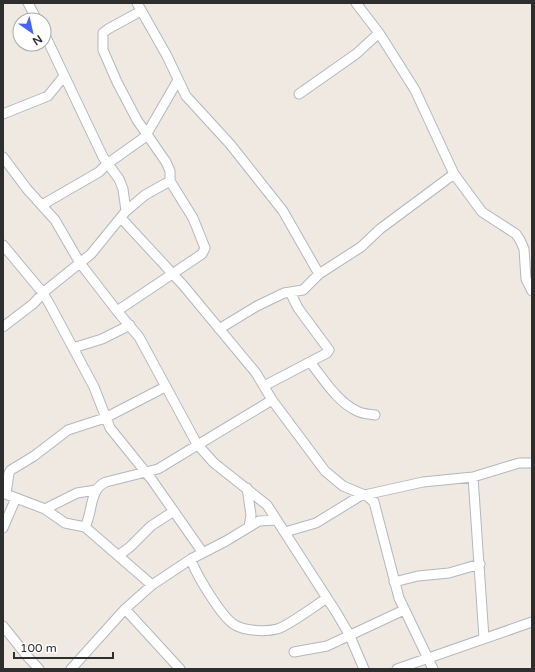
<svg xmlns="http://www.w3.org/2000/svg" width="535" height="672" font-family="'Varela Round',sans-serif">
  <rect width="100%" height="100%" fill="#efe9e1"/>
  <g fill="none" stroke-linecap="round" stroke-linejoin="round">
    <defs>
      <path id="minor" d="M 28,3 L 37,20
        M 137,3 L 167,56 L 186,96 L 230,144 L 283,211 L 319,274 L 361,247 L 380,229 L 454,174
        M 356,3 L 379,33 L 415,90 L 454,174 L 482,212 L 516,234 L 520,240 L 524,249 L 526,279 L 532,291
        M 44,33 L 103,157 L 119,179 L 123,189 L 126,211
        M 299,94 L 356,54 L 379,33
        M 3,114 L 48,96 L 64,76
        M 3,157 L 27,189 L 55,220 L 80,263 L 117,311 L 139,337 L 197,444 L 214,463 L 267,505 L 336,612 L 349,634 L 364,669
        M 42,205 L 99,172 L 107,164 L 145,137 L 178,80
        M 121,218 L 183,285 L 256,373 L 272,400 L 325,471 L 343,486 L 367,496 L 374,502 L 399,598 L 433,669
        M 3,245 L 43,293 L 50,305 L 94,387 L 110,428 L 152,480 L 203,553
        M 117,311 L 202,254 L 205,248 L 193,218 L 170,181 L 170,171 L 166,162 L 137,120 L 117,82 L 103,50 L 103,33 L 108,29 L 141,11
        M 3,327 L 33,304 L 45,291 L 91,254 L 126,211 L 145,195 L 170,181
        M 219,329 L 257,306 L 284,293 L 303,290 L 319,274
        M 73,348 L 102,339 L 130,325
        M 310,362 C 323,378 337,402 357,411 C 362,414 369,414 375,415
        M 264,386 L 327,353 L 329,350 L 298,308 L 290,292
        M 473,477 L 484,638
        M 247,488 L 251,515 L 249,527
        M 3,493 L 45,509 L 65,523 L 85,527 L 152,585
        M 6,494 L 9,473 L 11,470 L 34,456 L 68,430 L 105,418 L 165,387
        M 45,509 L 77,493 L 96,490
        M 85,527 C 93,512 89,489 106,482 L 158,469 L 272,400
        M 3,528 L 16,498
        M 285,532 L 316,523 L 360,496 L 423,482 L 473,477 L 519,463 L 532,463
        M 119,555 L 130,547 L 151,526 L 174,511
        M 191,559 C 195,573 222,618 235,625 C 245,631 266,632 277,629 C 288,626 316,605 327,598
        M 394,582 L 418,576 L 449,573 L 480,564
        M 125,609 L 180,669
        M 3,626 L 27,656 L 39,669
        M 294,652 L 327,646 L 404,610
        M 71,669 L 125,609 L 152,585 L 191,559 L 226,541 L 259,521 L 277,520
        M 397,669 L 532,622"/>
    </defs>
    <use href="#minor" stroke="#b4b7c1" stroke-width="11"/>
    <use href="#minor" stroke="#fff" stroke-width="9"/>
  </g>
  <rect width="535" height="672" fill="none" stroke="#2e2e2e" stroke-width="8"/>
  <g transform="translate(32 32) rotate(146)"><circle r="19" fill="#ffffff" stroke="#ababab"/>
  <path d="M0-3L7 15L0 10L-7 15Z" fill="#4264fb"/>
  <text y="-6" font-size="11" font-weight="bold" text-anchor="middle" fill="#2e2e2e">N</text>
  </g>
  <path d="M14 652v6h99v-6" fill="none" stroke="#2e2e2e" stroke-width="2"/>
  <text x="20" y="652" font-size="12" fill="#2e2e2e" stroke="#ffffff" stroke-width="3" paint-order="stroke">100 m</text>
</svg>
